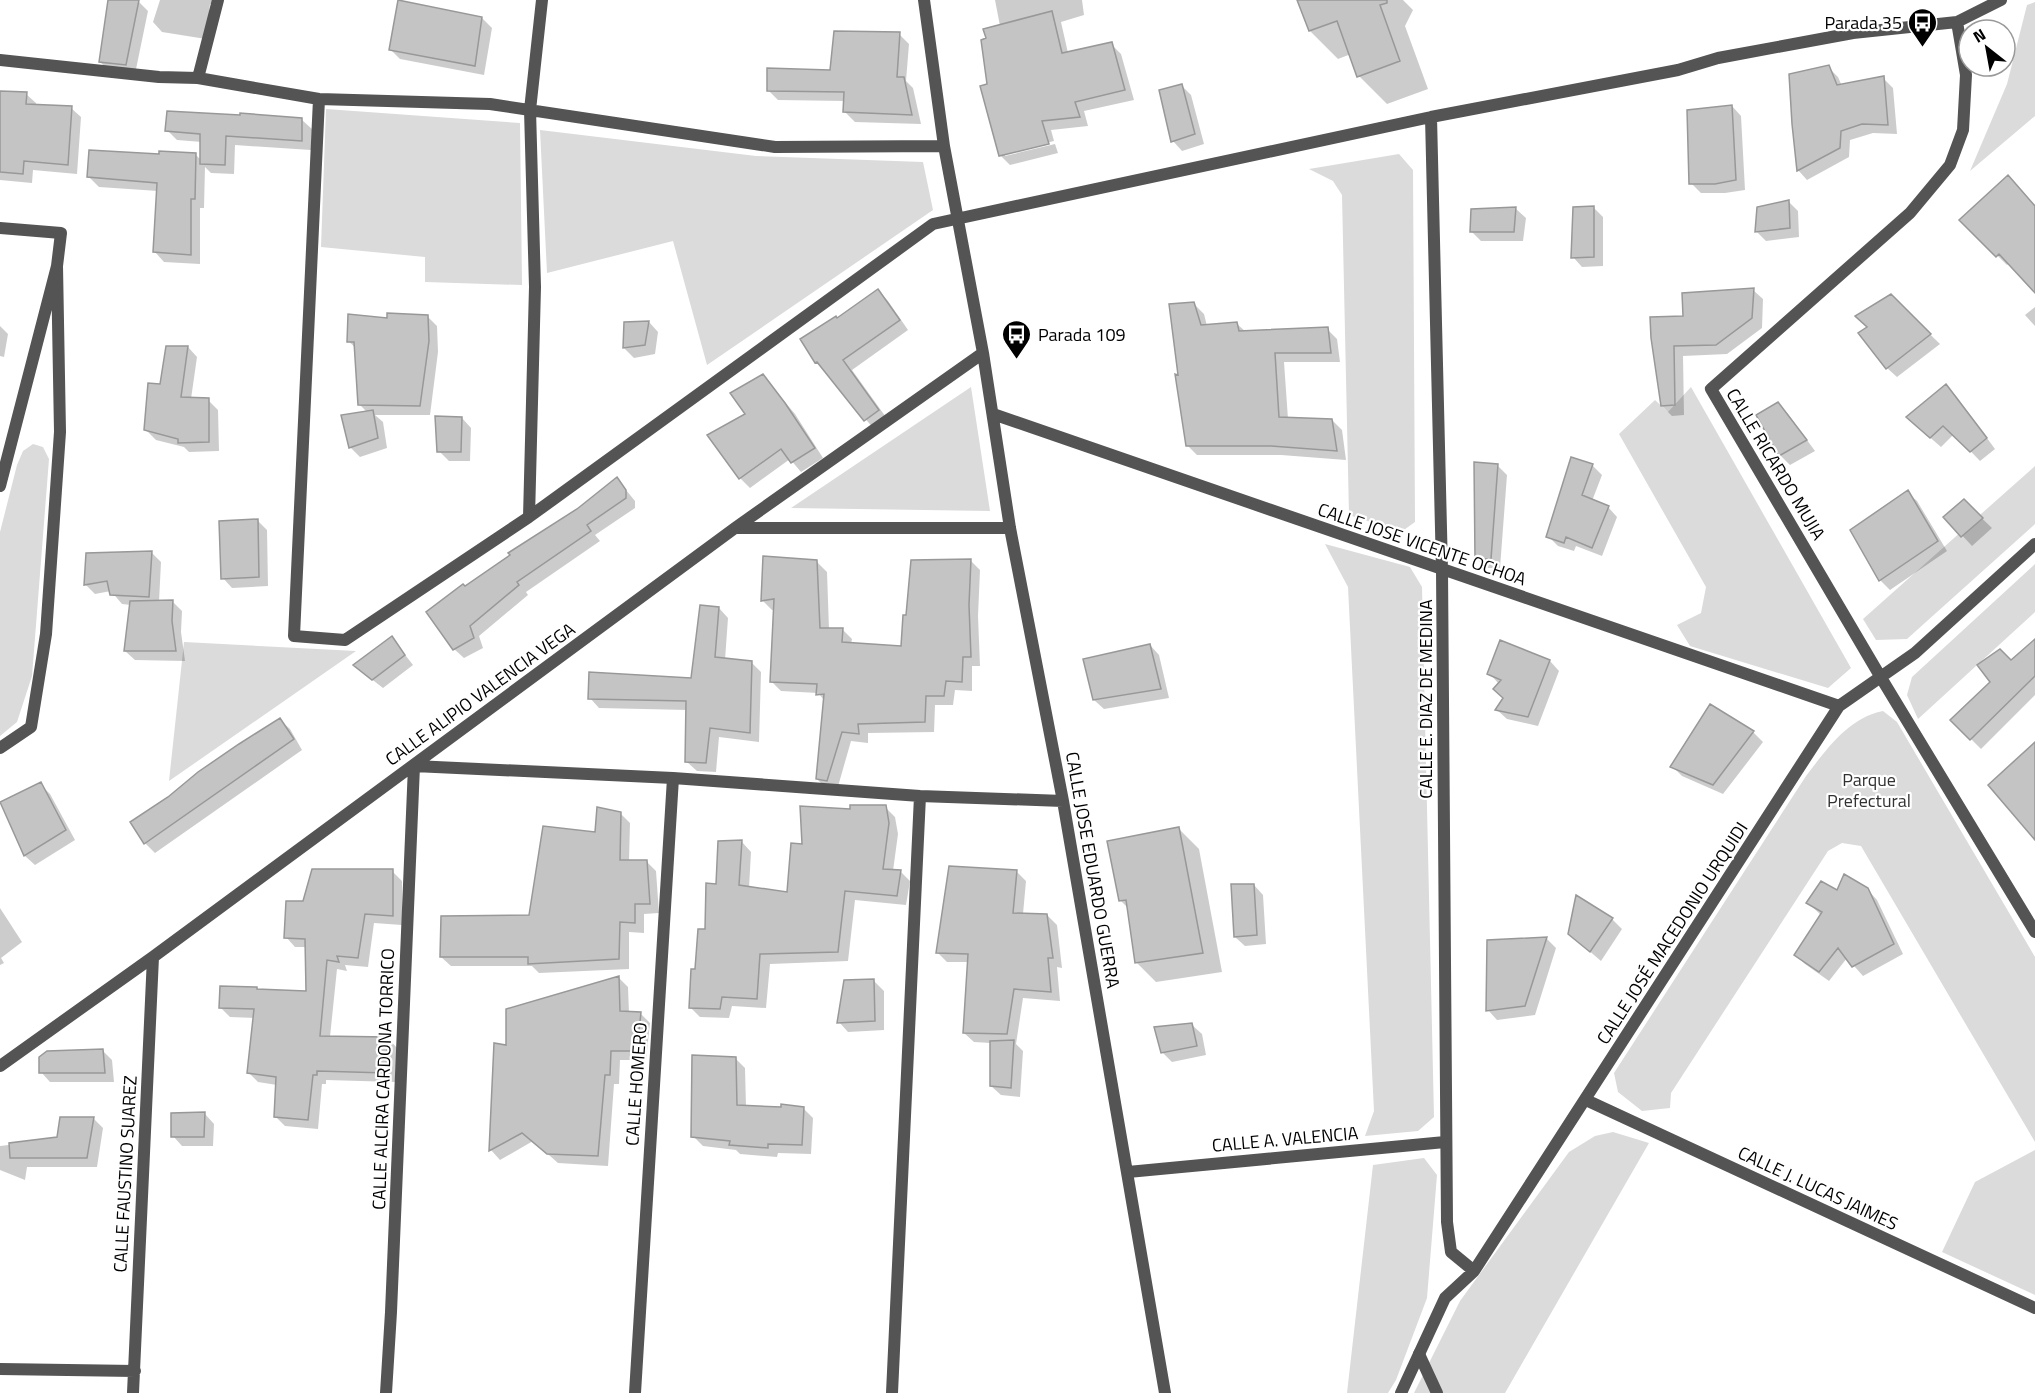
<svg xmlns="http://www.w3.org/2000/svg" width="2035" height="1393" font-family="'Titillium Web',sans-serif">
  <rect width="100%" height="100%" fill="#fff"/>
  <path fill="#dbdbdb" d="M 2035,2 L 2035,116 L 1970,171 L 2007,84 L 2027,5 Z
    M 326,109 L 520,123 L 522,285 L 425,282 L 425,257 L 321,247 Z
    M 540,130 L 756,156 L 923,162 L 933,210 L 707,365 L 673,241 L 547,273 Z
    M 1399,154 L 1413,170 L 1415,522 L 1401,532 L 1349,515 L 1342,195 L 1333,181 L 1309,169 Z
    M 971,387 L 990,511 L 791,508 Z
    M 1691,387 L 1851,668 L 1828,688 L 1690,646 L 1677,625 L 1701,613 L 1706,587 L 1619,434 L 1655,400 L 1668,412 Z
    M 33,444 L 43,447 L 49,459 L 32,676 L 17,722 L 0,736 L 0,532 L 17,465 L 23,451 Z
    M 2035,466 L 2035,524 L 1907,639 L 1876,640 L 1863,619 Z
    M 1325,544 L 1410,567 L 1422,587 L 1434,1117 L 1418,1131 L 1365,1136 L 1374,1111 L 1348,587 Z
    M 2035,564 L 2035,612 L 1918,719 L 1907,695 L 1912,677 Z
    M 184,642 L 356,651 L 169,781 Z
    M 1883,711 L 1897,722 L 2035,957 L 2035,1142 L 1861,846 L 1842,843 L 1828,851 L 1671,1093 L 1670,1108 L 1642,1111 L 1618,1092 L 1614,1073 L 1806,776 C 1827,749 1848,718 1883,711 Z
    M 1613,1132 L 1649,1143 L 1505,1393 L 1414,1393 L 1460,1301 L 1569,1152 L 1595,1136 Z
    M 2035,1150 L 2035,1295 L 1942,1252 L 1975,1182 Z
    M 1424,1158 L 1437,1175 L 1427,1298 L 1396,1380 L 1388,1393 L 1347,1393 L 1373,1165 Z"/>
  <path fill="#0003" d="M 110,0 L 138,1 L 148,11 L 135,74 L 110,71 L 100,62 Z
    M 160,0 L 215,0 L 214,4 L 210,4 L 206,39 L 162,32 L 153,22 Z
    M 995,0 L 1082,0 L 1084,15 L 1061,22 L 1068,53 L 1111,44 L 1121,54 L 1134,100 L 1084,111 L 1088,126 L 1051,130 L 1054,141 L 1005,153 L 1005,156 L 1055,144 L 1058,153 L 1010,165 L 1000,155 L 988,85 L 1000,26 Z
    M 1299,0 L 1403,0 L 1413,10 L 1405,26 L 1428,89 L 1387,104 L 1359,76 L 1351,54 L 1338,59 L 1310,31 Z
    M 482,18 L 492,28 L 484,75 L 400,59 L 391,50 Z
    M 899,34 L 909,44 L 906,81 L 913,88 L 921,124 L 855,122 L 845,112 L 845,101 L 778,100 L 768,90 L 832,72 Z
    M 1828,67 L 1838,77 L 1842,86 L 1883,78 L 1893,88 L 1897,134 L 1873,133 L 1850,140 L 1849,157 L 1807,180 L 1798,170 Z
    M 1181,85 L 1191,95 L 1204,144 L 1182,151 L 1173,141 Z
    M 0,92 L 26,94 L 36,103 L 36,106 L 71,108 L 81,117 L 77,174 L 33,170 L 32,183 L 0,180 Z
    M 1732,106 L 1741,116 L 1745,190 L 1725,193 L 1701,193 L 1691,183 Z
    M 302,120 L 312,129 L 311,150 L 235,145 L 234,174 L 211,173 L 205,167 L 204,208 L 200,208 L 200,264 L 164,262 L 155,252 L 158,191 L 99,187 L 89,177 L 160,156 L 195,154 L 202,161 L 202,142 L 177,140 L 167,130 Z
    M 1788,201 L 1798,211 L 1799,237 L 1766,241 L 1756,231 Z
    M 1593,207 L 1603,217 L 1603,266 L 1582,267 L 1573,257 Z
    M 2035,207 L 2035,291 L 2009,263 L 2007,265 L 1961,220 Z
    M 1516,209 L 1526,218 L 1523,241 L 1481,241 L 1471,231 Z
    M 1753,290 L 1763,299 L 1762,328 L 1727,354 L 1683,356 L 1684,415 L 1672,416 L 1662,406 L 1652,338 L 1684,318 Z
    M 878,291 L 888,301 L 908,330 L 852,370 L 888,420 L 875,430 L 816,362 L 838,320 Z
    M 1891,296 L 1940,344 L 1897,377 L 1887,368 L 1869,327 Z
    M 1194,304 L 1204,314 L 1207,326 L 1237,324 L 1246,332 L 1327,329 L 1337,339 L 1340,362 L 1284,362 L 1288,419 L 1332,420 L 1342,430 L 1346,460 L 1281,455 L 1197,455 L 1187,445 L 1180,376 Z
    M 2035,307 L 2035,326 L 2025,315 Z
    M 427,316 L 437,326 L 438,352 L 430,415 L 375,415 L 383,422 L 387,448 L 360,457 L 350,447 L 368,413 L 360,405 L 356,348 L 348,341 L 389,319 Z
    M 649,322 L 658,332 L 655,354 L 634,358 L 624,348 L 625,323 Z
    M 0,326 L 8,334 L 4,357 L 0,356 Z
    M 188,347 L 197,357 L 191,399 L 208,400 L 218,410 L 219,451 L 189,452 L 184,447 L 156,440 L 146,430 L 162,386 Z
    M 763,376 L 795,414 L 823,458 L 801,472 L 790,459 L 750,488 L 740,478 L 747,415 Z
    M 1946,386 L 1956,396 L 1995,449 L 1980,461 L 1954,434 L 1941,447 L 1918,427 Z
    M 1778,404 L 1788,414 L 1815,451 L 1790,465 L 1780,455 L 1758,416 Z
    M 462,418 L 471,428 L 470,461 L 449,461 L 439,451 Z
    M 1572,459 L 1593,466 L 1602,475 L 1592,501 L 1608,507 L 1617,517 L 1602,556 L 1576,546 L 1574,551 L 1558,546 L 1548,536 Z
    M 1497,465 L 1507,475 L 1500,568 L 1486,568 L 1476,558 Z
    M 617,479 L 635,501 L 635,508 L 595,535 L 600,541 L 526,592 L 528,595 L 479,636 L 483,648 L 464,658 L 454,649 L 465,588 L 577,510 Z
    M 1907,492 L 1917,501 L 1947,551 L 1890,590 L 1880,580 Z
    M 1964,501 L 1992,528 L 1972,546 L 1945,517 Z
    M 257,520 L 267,530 L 268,586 L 232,588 L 223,578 Z
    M 151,552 L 161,562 L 159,602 L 172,601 L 182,611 L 181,632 L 185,661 L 135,660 L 125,651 L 131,605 L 122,604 L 111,591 L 95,594 L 85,584 Z
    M 970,560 L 980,570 L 978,616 L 980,666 L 972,666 L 972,691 L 955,690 L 953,705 L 935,705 L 934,732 L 868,733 L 868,743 L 851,741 L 837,790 L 827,789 L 817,779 L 825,701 L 818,693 L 781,691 L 771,681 L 775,610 L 772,610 L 762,600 L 817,562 L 827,572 L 829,629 L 842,629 L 852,639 L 851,644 L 903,648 Z
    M 719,608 L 728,618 L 725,660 L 751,662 L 761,672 L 759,742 L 719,737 L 716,772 L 697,771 L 687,762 L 687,710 L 599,708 L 590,698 L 692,679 Z
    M 392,638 L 413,665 L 383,688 L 365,674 Z
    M 2035,641 L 2035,695 L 1981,749 L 1952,720 Z
    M 1150,645 L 1159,655 L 1169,698 L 1104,709 L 1094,700 Z
    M 1550,661 L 1559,671 L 1538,726 L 1507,719 L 1497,710 L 1505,699 L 1499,684 L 1489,673 Z
    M 1710,706 L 1753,732 L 1763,742 L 1723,794 L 1682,776 L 1672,766 Z
    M 280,720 L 290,729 L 302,750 L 155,853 L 145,843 L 132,822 Z
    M 40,784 L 50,794 L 75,840 L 35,865 L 25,856 L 2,802 Z
    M 885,807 L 895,817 L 898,834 L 893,871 L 900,871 L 910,881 L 906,905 L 855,900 L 848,961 L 770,964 L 766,1008 L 732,1006 L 729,1018 L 700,1017 L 691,1008 L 697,971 L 718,886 L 742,842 L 751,852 L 749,888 L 788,894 L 804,846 L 851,810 Z
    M 620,813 L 630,823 L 629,861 L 646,861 L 656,871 L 659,913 L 644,914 L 644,933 L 629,932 L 629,969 L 539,973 L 532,966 L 451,966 L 441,957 L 530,916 Z
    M 1179,829 L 1199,849 L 1222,972 L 1156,982 L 1136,962 L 1129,909 L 1120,900 Z
    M 392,871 L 402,881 L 402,925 L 374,923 L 368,967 L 345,965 L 347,971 L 337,969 L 330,1037 L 388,1038 L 397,1048 L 395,1082 L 326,1080 L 326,1084 L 322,1084 L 318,1129 L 285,1126 L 276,1117 L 277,1085 L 258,1082 L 248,1072 L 255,1018 L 230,1017 L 220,1007 L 257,988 L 259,991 L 308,993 L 307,947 L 295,947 L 286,937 L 304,903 Z
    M 1016,871 L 1026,881 L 1023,914 L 1047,915 L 1057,925 L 1062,968 L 1057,967 L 1060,1001 L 1023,998 L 1016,1044 L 1023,1051 L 1020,1097 L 1001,1095 L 991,1086 L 991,1043 L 974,1042 L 964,1033 L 969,962 L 947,962 L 937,952 Z
    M 1254,885 L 1263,895 L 1266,944 L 1245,946 L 1235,937 Z
    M 1867,889 L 1877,900 L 1903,954 L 1863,976 L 1847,958 L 1829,981 L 1805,964 L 1796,955 L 1821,915 L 1808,903 L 1837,892 Z
    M 0,908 L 22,942 L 1,958 L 4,963 L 0,965 Z
    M 1612,919 L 1622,929 L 1601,961 L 1580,943 Z
    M 1546,938 L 1556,948 L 1535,1015 L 1497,1020 L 1488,1010 Z
    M 619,978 L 628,987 L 629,1013 L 640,1013 L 650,1023 L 646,1060 L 620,1060 L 619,1084 L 614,1084 L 608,1166 L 558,1163 L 533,1141 L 500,1160 L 491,1150 L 495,1045 L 507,1047 Z
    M 874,981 L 884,991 L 884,1030 L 848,1032 L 839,1022 Z
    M 1192,1025 L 1202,1034 L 1206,1055 L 1172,1062 L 1162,1052 Z
    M 102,1050 L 112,1060 L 114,1082 L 50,1082 L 41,1072 Z
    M 735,1058 L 745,1068 L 746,1107 L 803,1108 L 813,1118 L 811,1154 L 778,1153 L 777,1157 L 740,1154 L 736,1150 L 703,1146 L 693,1136 Z
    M 205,1114 L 214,1124 L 213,1146 L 182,1146 L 173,1136 Z
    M 61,1119 L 94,1119 L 103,1128 L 97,1167 L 27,1167 L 25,1180 L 0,1170 L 0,1146 L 59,1139 Z"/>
  <path fill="#c4c4c4" stroke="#989898" stroke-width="1.5" d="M 108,0 L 139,0 L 126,65 L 99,62 Z
    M 398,0 L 482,17 L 475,66 L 389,50 Z
    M 1297,0 L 1387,0 L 1387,3 L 1380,5 L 1400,61 L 1357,77 L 1337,21 L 1309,31 Z
    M 1052,11 L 1062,53 L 1112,42 L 1125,90 L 1075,102 L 1080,117 L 1042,121 L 1049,144 L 999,156 L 980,86 L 987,84 L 981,40 L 986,38 L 983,29 Z
    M 834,31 L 900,32 L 897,77 L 904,77 L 912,115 L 843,112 L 844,92 L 767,91 L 767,68 L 830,70 Z
    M 1829,65 L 1837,85 L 1884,76 L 1888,125 L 1862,124 L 1841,131 L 1840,148 L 1797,171 L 1792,124 L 1789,74 Z
    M 1182,84 L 1195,134 L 1171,142 L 1159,90 Z
    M 0,91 L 27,92 L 26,104 L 72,106 L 68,165 L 24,161 L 23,174 L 0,172 Z
    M 1732,105 L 1736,180 L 1715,184 L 1689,184 L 1687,110 Z
    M 167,111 L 240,115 L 240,113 L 302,118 L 302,141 L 226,136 L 225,165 L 200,164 L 200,134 L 165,131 Z
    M 89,150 L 159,154 L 159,151 L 196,153 L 195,199 L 191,199 L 191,255 L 153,252 L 157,183 L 87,177 Z
    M 2008,175 L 2035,206 L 2035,293 L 1999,254 L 1996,257 L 1959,220 Z
    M 1789,200 L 1790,228 L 1755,232 L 1757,207 Z
    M 1594,206 L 1594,257 L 1571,258 L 1573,207 Z
    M 1516,207 L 1514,232 L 1470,232 L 1471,209 Z
    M 1754,288 L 1752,318 L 1716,345 L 1674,346 L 1675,405 L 1661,406 L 1651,338 L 1650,317 L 1683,316 L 1682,293 Z
    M 878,289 L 900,320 L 843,360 L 879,410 L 864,421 L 817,362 L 815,363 L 800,339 L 836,316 L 837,318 Z
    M 1891,294 L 1931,334 L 1886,369 L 1858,333 L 1867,327 L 1855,316 Z
    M 1194,302 L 1201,325 L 1237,322 L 1239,331 L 1328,327 L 1331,353 L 1275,353 L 1279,417 L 1332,419 L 1337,451 L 1271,446 L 1186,446 L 1175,374 L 1178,375 L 1169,304 Z
    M 387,313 L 428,315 L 429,341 L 420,406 L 358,405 L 354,342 L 347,342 L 348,314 L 387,318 Z
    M 649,321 L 645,345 L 623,348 L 624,322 Z
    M 166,346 L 188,346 L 181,397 L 209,398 L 209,442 L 178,443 L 178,439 L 144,430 L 148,383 L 160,384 Z
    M 763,374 L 785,403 L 815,448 L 791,463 L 781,449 L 739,479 L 707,435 L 745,414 L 730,393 Z
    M 1946,384 L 1987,438 L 1970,452 L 1943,426 L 1930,438 L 1906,417 Z
    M 1778,402 L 1807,440 L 1779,456 L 1756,415 Z
    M 373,410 L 378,438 L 349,448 L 341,415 Z
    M 435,416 L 462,417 L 461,452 L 437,452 Z
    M 1571,457 L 1593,464 L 1582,495 L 1609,506 L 1592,548 L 1566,537 L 1564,543 L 1546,537 Z
    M 1474,462 L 1498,464 L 1491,559 L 1475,559 Z
    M 617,477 L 626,490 L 626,498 L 587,525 L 591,531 L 517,582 L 519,585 L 470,626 L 474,638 L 453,650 L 426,612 L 463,584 L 465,586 L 510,555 L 508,553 L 577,509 Z
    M 1908,490 L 1938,541 L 1879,581 L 1850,530 Z
    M 1964,499 L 1983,518 L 1961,537 L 1943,517 Z
    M 258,519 L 259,577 L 221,579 L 219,521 Z
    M 152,551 L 149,597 L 110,595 L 107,581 L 84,585 L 86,553 Z
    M 763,556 L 817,560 L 820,628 L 843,628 L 842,642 L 901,646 L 903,615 L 906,615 L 911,560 L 971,559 L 969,605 L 971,657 L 963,657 L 962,682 L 946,681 L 944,696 L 926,696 L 925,722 L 858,724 L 859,734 L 842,732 L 827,781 L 816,779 L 824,694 L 816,695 L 817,684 L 770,682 L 774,599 L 761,601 Z
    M 173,600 L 172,621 L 176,651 L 124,651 L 130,601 Z
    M 700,605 L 719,607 L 715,657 L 752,661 L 750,733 L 710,728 L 706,763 L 685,762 L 686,701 L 588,699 L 589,672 L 691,678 Z
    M 392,636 L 405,655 L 372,680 L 353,665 Z
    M 2035,639 L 2035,676 L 1970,740 L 1950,720 L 1990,682 L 1977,665 L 2000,649 L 2011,660 Z
    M 1500,640 L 1550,660 L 1528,717 L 1495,710 L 1503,698 L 1493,689 L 1501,680 L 1487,674 Z
    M 1150,644 L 1161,689 L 1093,700 L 1083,659 Z
    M 1710,704 L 1754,731 L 1713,785 L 1670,767 Z
    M 280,718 L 294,739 L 144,844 L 130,822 L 168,797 L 198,772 L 239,744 Z
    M 2035,742 L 2035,840 L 1988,785 Z
    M 41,782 L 66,830 L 24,856 L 0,802 Z
    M 850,805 L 886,805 L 889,823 L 883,869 L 901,870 L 897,896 L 845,891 L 838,952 L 760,954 L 757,999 L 722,997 L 720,1009 L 689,1008 L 691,969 L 695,969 L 698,929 L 705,929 L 706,883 L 716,884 L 718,841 L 742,840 L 739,885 L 787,892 L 791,843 L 802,844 L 800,806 L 850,809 Z
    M 597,807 L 621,812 L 620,860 L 647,860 L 650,904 L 635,904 L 635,923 L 620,922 L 619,959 L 528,964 L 528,957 L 440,957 L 441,916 L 529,915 L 543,826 L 595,832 Z
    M 1179,827 L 1203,953 L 1135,963 L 1126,900 L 1119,901 L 1107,841 Z
    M 949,866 L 1017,870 L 1013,913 L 1047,914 L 1053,958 L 1048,958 L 1051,992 L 1014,989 L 1007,1034 L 963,1033 L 968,954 L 936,953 Z
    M 312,869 L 393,869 L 393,916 L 365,914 L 358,958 L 337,956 L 339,962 L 327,960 L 320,1036 L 388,1037 L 386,1073 L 317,1071 L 317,1075 L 313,1075 L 308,1120 L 274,1117 L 276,1077 L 247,1073 L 254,1009 L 219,1008 L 220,986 L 257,987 L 257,989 L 306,991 L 305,939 L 284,938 L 286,901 L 303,901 Z
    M 1844,874 L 1868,888 L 1894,944 L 1852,967 L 1838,948 L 1819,972 L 1794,955 L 1822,912 L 1806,903 L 1821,881 L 1837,890 Z
    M 1231,884 L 1254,884 L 1257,935 L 1234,937 Z
    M 1576,895 L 1613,918 L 1590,952 L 1568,934 Z
    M 1547,937 L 1525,1006 L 1486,1011 L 1487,940 Z
    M 619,976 L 620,1011 L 641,1012 L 637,1051 L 611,1051 L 610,1075 L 605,1075 L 598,1156 L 547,1154 L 522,1133 L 489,1151 L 494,1043 L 506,1045 L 506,1009 Z
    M 874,979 L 875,1021 L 837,1023 L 844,980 Z
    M 1192,1023 L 1197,1046 L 1161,1053 L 1154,1027 Z
    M 1014,1040 L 1011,1088 L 990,1086 L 990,1041 Z
    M 103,1049 L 105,1073 L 39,1073 L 39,1057 L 47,1051 Z
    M 692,1055 L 736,1057 L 737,1105 L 781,1107 L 781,1104 L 804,1107 L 802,1145 L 768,1144 L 768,1148 L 729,1145 L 730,1141 L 691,1137 Z
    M 205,1112 L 204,1137 L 171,1137 L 171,1113 Z
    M 60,1117 L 94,1117 L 87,1158 L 10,1158 L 9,1143 L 57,1137 Z"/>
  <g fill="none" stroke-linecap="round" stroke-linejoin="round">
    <path stroke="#545454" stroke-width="12" d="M 1419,1354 L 1437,1393"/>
    <path stroke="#545454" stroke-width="12" d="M 924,0 L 944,146 L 983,353 L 1010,528 L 1063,801 L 1165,1393
      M 1957,22 L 1966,75 L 1963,130 L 1950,165 L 1910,213 L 1711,389 L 1880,676 L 2035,932
      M 0,60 L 159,77 L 198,78 L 319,99 L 490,104 L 775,147 L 944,146
      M 198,78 L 218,0
      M 319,99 L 294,636 L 345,640 L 529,517 L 933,224 L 1431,117 L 1678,70 L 1718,58 L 1853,33 L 1957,22 L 2001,0
      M 1431,117 L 1442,570 L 1447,1222 L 1451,1252 L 1474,1271
      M 0,228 L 61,233 L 57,266 L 0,486
      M 993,414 L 1839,706
      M 529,517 L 535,287 L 530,110 L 542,0
      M 735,528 L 1010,528
      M 0,748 L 31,727 L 46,634 L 60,432 L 57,266
      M 414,766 L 673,778 L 920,796 L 1063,801
      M 0,1066 L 153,957 L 735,528 L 983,353
      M 1586,1100 L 2035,1308
      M 1128,1172 L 1445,1142
      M 0,1369 L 135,1371
      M 133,1393 L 153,957
      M 386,1393 L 391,1312 L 414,766
      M 635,1393 L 673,778
      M 892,1393 L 920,796
      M 1401,1393 L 1445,1298 L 1474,1271 L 1839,706 L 1915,653 L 2035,544"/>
  </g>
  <defs>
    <symbol id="bus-pin" viewBox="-11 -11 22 30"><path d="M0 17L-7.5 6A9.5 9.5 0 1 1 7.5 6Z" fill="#000" stroke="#fff"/><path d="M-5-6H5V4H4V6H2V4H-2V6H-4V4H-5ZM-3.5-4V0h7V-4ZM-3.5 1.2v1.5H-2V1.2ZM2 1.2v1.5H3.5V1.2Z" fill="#fff"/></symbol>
  </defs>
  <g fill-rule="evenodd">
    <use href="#bus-pin" x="1906" y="6" width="33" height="45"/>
    <use href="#bus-pin" x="1000" y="318" width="33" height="45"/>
  </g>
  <g text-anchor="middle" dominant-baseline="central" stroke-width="4.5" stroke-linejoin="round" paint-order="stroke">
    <g font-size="18" fill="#000" stroke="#fff" text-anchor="end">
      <text x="1902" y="22">Parada 35</text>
      <text x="1038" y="334" text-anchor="start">Parada 109</text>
    </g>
    <g font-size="18" fill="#000" stroke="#fff">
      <text transform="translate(1776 464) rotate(59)">CALLE RICARDO MUJIA</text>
      <text transform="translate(1422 544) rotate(19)">CALLE JOSE VICENTE OCHOA</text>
      <text transform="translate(480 694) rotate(-36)">CALLE ALIPIO VALENCIA VEGA</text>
      <text transform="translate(1425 699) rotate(-90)">CALLE E. DIAZ DE MEDINA</text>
      <text transform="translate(1093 870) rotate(80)">CALLE JOSE EDUARDO GUERRA</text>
      <text transform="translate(1672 933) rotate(-57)">CALLE JOSÉ MACEDONIO URQUIDI</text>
      <text transform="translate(383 1079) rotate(-88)">CALLE ALCIRA CARDONA TORRICO</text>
      <text transform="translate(636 1084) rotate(-86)">CALLE HOMERO</text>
      <text transform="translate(1285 1139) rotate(-5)">CALLE A. VALENCIA</text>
      <text transform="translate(125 1174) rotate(-87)">CALLE FAUSTINO SUAREZ</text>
      <text transform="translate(1818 1188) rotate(25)">CALLE J. LUCAS JAIMES</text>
    </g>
    <g font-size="18" fill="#323232" stroke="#fff">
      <text x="1869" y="779">Parque<tspan x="1869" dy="21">Prefectural</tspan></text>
    </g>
  </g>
  <g transform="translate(1987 48) rotate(329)"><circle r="28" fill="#ffffff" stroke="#999999" stroke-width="1.5"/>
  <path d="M0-4.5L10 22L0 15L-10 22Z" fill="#000000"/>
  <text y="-9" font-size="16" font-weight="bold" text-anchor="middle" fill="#000000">N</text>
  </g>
</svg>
